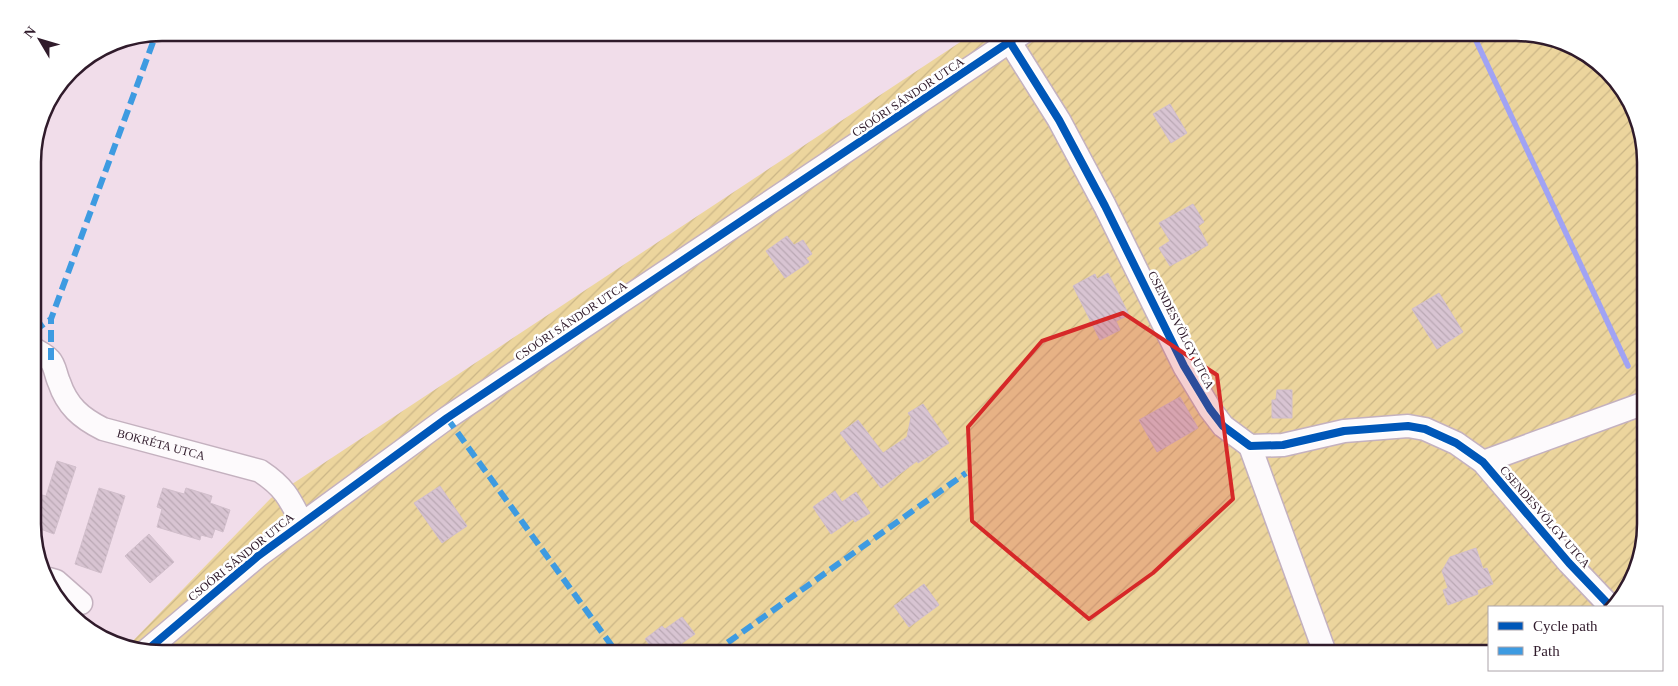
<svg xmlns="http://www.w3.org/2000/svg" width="1678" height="686" font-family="Georgia,serif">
  <defs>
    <pattern id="garden-furrows" width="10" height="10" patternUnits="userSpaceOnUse" patternTransform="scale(1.25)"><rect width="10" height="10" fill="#ecd59d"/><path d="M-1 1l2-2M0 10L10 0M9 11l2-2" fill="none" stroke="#cbb687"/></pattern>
    <pattern id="building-back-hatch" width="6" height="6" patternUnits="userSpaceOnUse" patternTransform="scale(1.25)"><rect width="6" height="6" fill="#d8c4d2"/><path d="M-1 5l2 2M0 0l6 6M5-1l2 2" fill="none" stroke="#baa8b4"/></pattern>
  </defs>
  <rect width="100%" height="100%" fill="#f1ddea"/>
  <path fill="url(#garden-furrows)" d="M 1516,32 L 1558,39 L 1619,83 L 1644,145 L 1645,524 L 1639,566 L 1609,607 L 1489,607 L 1489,653 L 162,653 L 127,647 L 271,498 L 974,33 Z"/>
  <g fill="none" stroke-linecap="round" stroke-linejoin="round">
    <path stroke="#a1a3f4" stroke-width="5.5" d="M 1472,32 L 1628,366"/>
  </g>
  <path fill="url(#building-back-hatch)" stroke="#d1becb" d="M 1170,104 L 1187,133 L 1171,143 L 1153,114 Z
    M 1193,204 L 1204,222 L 1198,226 L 1208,245 L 1170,266 L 1159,248 L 1170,241 L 1159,223 Z
    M 787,236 L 794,245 L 803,240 L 812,254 L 806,258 L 809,262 L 785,278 L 766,251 Z
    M 1108,273 L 1129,315 L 1116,321 L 1120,330 L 1100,340 L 1073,286 L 1095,274 L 1097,279 Z
    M 1439,293 L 1463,332 L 1437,349 L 1412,309 Z
    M 1277,390 L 1292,390 L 1292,418 L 1272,418 L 1272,400 L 1276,400 Z
    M 1180,397 L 1198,428 L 1157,452 L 1139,420 Z
    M 923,404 L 949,443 L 918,463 L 917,461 L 881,488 L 840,433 L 858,420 L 883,453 L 907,437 L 911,417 L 908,413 Z
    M 57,461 L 76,467 L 54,534 L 35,527 L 35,505 L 38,494 L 46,496 Z
    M 440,486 L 467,526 L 442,543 L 414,503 Z
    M 99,488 L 125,496 L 101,573 L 75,564 Z
    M 163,488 L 184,494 L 186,488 L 212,496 L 210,503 L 230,510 L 223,532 L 215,529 L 212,538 L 201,535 L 200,540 L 157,527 L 162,509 L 157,507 Z
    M 835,491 L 842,502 L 856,492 L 870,513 L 855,522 L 853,519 L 831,534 L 813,507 Z
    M 149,534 L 174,562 L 150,583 L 125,556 Z
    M 1476,548 L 1483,569 L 1487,568 L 1493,584 L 1477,590 L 1478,594 L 1448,605 L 1443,590 L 1448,588 L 1442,571 L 1450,557 Z
    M 924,584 L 939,605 L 909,627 L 894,606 Z
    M 682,617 L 695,634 L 668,653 L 656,653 L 645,639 L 662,626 L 665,629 Z"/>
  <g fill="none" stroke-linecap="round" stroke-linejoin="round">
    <defs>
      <g id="minor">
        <path d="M 1010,42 L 1059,120 L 1105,206 L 1184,366 L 1210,409 L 1223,426 L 1250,446 L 1283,445 L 1344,431 L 1408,426 L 1425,429 L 1456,443 L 1483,462 L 1569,563 L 1610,606"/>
        <path id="s1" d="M 34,349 C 39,352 46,355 50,360 C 55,365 56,376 59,382 C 67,406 81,418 103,429 L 260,471 C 284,487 289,497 302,523"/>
        <path d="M 1250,446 L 1325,653"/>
        <path d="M 1483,462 L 1645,403"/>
        <path d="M 49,579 L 56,581 L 81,603"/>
        <path d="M 146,651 L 258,556 L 447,418 L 1024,32"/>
      </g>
    </defs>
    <use href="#minor" stroke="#c4b1bf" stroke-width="25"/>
    <use href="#minor" stroke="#fdfafc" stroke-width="22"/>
    <path stroke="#3e9be1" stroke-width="6" stroke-dasharray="12 6" stroke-linecap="butt" d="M 34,331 L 51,319
      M 51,360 L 51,319 L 156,34
      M 447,418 L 617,653
      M 713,653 L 966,473"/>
    <defs>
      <path id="cycleway" d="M 1010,42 L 1059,120 L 1105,206 L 1184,366 L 1210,409 L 1223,426 L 1250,446 L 1283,445 L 1344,431 L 1408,426 L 1425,429 L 1456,443 L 1483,462 L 1569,563 L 1610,606
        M 146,651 L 258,556 L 447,418 L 1024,32"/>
    </defs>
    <use href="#cycleway" stroke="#fff" stroke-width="11"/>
    <use href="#cycleway" stroke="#0057b8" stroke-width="8"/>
  </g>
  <path fill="#d62828" fill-opacity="0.2" stroke="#d62828" stroke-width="4" stroke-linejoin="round" d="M 1123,313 L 1217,375 L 1233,499 L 1153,573 L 1089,619 L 972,521 L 968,427 L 1042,341 Z"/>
  <g text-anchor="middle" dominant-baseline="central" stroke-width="5" stroke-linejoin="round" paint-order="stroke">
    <g font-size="12" fill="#301b2b" stroke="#fff">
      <text transform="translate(908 97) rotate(-34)">CSOÓRI SÁNDOR UTCA</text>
      <text transform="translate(571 321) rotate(-34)">CSOÓRI SÁNDOR UTCA</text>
      <text transform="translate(1181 330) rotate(63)">CSENDESVÖLGY UTCA</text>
      <text stroke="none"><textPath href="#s1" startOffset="170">BOKRÉTA UTCA</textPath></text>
      <text transform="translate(1545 517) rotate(49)">CSENDESVÖLGY UTCA</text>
      <text transform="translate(241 557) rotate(-39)">CSOÓRI SÁNDOR UTCA</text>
    </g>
  </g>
  <path d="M0 0H1678V686H0ZM162 41H1516A121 121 0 0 1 1637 162V524A121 121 0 0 1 1516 645H162A121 121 0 0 1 41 524V162A121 121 0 0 1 162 41Z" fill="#fff" fill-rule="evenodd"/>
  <path fill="none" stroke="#301b2b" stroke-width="2.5" d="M162 41H1516A121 121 0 0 1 1637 162V524A121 121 0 0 1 1516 645H162A121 121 0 0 1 41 524V162A121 121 0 0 1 162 41Z"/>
  <rect x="1488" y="606" width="175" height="65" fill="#ffffff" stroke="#aca4aa"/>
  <rect x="1498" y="622" width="25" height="8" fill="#0057b8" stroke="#aca4aa"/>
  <text x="1533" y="631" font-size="15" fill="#301b2b">Cycle path</text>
  <rect x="1498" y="647" width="25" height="8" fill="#3e9be1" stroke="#aca4aa"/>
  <text x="1533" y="656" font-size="15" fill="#301b2b">Path</text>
  <g transform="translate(40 40) rotate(308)" stroke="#ffffff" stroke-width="4" paint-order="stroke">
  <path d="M0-4L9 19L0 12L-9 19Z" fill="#301b2b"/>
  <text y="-8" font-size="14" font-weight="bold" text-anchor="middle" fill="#301b2b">N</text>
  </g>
</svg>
